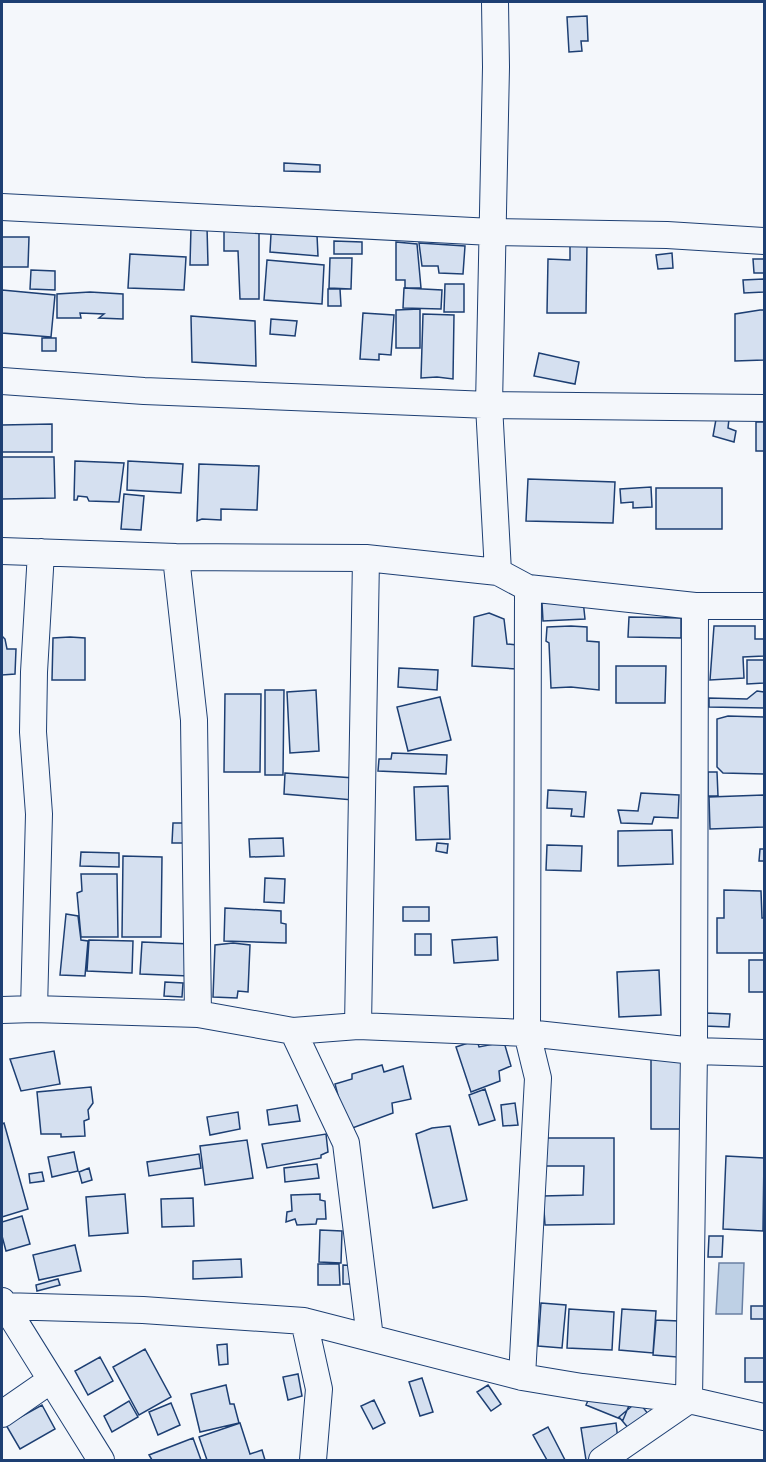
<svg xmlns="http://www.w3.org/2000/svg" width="766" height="1462" font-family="'Libre Baskerville',serif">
  <rect width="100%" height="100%" fill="#f4f7fb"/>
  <path fill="#bed0e5" stroke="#687fa3" stroke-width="1.5" d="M 719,1263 L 744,1263 L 742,1314 L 716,1314 Z"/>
  <path fill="#d5e0f0" stroke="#1d3f73" stroke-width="1.5" d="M 587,16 L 588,41 L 581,41 L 582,51 L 569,52 L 567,17 Z
    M 284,163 L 320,165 L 320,172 L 284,171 Z
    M 224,225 L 259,227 L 259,299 L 240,299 L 238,251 L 224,251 Z
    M 191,227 L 207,227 L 208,265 L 190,265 Z
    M 271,234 L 317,235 L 318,256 L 270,252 Z
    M 2,237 L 29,237 L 28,267 L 2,267 Z
    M 334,241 L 362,242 L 362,254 L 334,254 Z
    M 396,242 L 417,244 L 421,288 L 405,288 L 405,280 L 396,280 Z
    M 419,243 L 465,246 L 463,274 L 439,273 L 438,266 L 422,266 Z
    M 570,243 L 587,243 L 586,313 L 547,313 L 548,259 L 570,260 Z
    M 672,253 L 673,268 L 658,269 L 656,255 Z
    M 130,254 L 186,257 L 184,290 L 128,288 Z
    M 330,258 L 352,258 L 351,289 L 329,288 Z
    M 753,259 L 764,259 L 764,273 L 754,273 Z
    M 267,260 L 324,265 L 322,304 L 264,300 Z
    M 31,270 L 55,271 L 55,290 L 30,289 Z
    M 764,279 L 764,292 L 744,293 L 743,280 Z
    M 445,284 L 464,284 L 464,312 L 444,312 Z
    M 404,288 L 442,290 L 441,309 L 403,308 Z
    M 328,289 L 340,289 L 341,306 L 328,306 Z
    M 2,290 L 55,295 L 51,337 L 2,333 Z
    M 90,292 L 123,294 L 123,319 L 99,318 L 104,314 L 80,313 L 81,318 L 57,318 L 57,294 Z
    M 420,309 L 420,348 L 396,348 L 396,310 Z
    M 760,310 L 764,310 L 764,360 L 735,361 L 735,314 Z
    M 363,313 L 394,315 L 391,355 L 379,354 L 379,360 L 360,359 Z
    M 423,314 L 454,315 L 453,379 L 437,377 L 421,378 Z
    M 191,316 L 255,321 L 256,366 L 192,362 Z
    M 271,319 L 297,321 L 295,336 L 270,334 Z
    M 42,338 L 56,338 L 56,351 L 42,351 Z
    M 539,353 L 579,362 L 575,384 L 534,376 Z
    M 718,408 L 730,410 L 728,428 L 736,431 L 734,442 L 713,436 Z
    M 756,422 L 764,422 L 764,451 L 756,451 Z
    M 52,424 L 52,452 L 2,452 L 2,425 Z
    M 2,457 L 54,457 L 55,498 L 2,499 Z
    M 75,461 L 124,463 L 119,502 L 89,501 L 87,497 L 78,496 L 77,500 L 74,500 Z
    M 128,461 L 183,464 L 181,493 L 127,490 Z
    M 199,464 L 259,466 L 257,510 L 221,509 L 221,520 L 202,519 L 197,521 Z
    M 528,479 L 615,482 L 613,523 L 526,521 Z
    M 651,487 L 652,507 L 633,508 L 633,502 L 621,503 L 620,489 Z
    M 656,488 L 722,488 L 722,529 L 656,529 Z
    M 124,494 L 144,496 L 141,530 L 121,529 Z
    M 583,600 L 585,619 L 543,621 L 542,603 Z
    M 489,613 L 504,619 L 507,644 L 517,645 L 517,669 L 472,666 L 474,617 Z
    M 629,617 L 681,618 L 681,638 L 628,637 Z
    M 571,626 L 587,627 L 587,641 L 599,642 L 599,690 L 571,687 L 551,688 L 549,643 L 546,641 L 547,627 Z
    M 714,626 L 755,626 L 755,639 L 764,639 L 764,656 L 743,657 L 744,678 L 710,680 Z
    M 2,636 L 5,639 L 7,649 L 16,649 L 15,674 L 2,675 Z
    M 70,637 L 85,638 L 85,680 L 52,680 L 53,638 Z
    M 747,660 L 764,660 L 764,683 L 747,684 Z
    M 616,666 L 666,666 L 665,703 L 616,703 Z
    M 399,668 L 438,670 L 437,690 L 398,687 Z
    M 265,690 L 284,690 L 283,775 L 265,775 Z
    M 316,690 L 319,751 L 290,753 L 287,692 Z
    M 757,691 L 764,692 L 764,708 L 709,707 L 709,698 L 747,699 Z
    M 225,694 L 261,694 L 260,772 L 224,772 Z
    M 440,697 L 451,740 L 408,751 L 397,707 Z
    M 728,716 L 764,717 L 764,774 L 723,773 L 717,767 L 717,719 Z
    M 392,753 L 447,755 L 446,774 L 378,771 L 379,759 L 391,759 Z
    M 708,772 L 717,772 L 718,796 L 708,796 Z
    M 285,773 L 354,778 L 353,800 L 284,794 Z
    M 448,786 L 450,839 L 416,840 L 414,787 Z
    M 548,790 L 586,792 L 584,817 L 571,816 L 572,809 L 547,808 Z
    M 641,793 L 679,795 L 678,818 L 654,817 L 652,824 L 621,823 L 618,810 L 638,811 Z
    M 764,795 L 764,827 L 710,829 L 709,797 Z
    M 173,823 L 186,823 L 185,843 L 172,843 Z
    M 672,830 L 673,864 L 618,866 L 618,831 Z
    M 283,838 L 284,856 L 250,857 L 249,839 Z
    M 437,843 L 448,844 L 447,853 L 436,851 Z
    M 547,845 L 582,846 L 581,871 L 546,870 Z
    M 760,849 L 764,849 L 764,861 L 759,861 Z
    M 81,852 L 119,853 L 119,867 L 80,866 Z
    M 123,856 L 162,857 L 161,937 L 122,937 Z
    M 81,874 L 117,874 L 118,937 L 81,937 L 77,893 L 82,891 Z
    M 265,878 L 285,879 L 284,903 L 264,902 Z
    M 724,890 L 761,891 L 762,918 L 764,918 L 764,953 L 717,953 L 717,918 L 724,918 Z
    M 403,907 L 429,907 L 429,921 L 403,921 Z
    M 225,908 L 281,911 L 281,923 L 286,924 L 286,943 L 224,941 Z
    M 66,914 L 78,916 L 81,940 L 88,941 L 85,976 L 60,975 Z
    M 415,934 L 431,934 L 431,955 L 415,955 Z
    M 497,937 L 498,960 L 454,963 L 452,940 Z
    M 89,940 L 133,941 L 132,973 L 87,971 Z
    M 142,942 L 191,944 L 189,976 L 140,974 Z
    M 233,943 L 250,945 L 248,992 L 238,991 L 237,998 L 213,997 L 215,945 Z
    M 749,960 L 764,960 L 764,992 L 749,992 Z
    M 659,970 L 661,1015 L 619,1017 L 617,972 Z
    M 165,982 L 183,983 L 182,997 L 164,996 Z
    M 706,1013 L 730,1014 L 729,1027 L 705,1026 Z
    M 477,1040 L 479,1047 L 504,1042 L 511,1066 L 499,1071 L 500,1081 L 471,1092 L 456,1047 Z
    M 54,1051 L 60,1084 L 21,1091 L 10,1059 Z
    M 682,1058 L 682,1129 L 651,1129 L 651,1059 Z
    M 382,1065 L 384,1072 L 403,1066 L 411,1099 L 392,1103 L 393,1113 L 347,1130 L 335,1084 L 352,1079 L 352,1074 Z
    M 91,1087 L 93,1103 L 88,1110 L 89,1119 L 84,1121 L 85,1136 L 61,1137 L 61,1134 L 41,1134 L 37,1092 Z
    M 485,1089 L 495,1120 L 479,1125 L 469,1095 Z
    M 515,1103 L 518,1125 L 503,1126 L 501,1105 Z
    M 297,1105 L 300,1121 L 269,1125 L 267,1110 Z
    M 238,1112 L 240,1129 L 210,1135 L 207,1117 Z
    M 4,1123 L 28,1209 L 2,1217 L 2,1124 Z
    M 450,1126 L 467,1200 L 433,1208 L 416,1134 L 432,1128 Z
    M 326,1134 L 328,1152 L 321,1155 L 321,1158 L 267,1168 L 262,1144 Z
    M 545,1138 L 614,1138 L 614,1224 L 545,1225 L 543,1196 L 583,1195 L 584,1166 L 545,1166 Z
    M 247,1140 L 253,1178 L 205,1185 L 200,1146 Z
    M 74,1152 L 78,1171 L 52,1177 L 48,1157 Z
    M 199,1154 L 201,1168 L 149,1176 L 147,1162 Z
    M 726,1156 L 764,1158 L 763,1231 L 723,1229 Z
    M 317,1164 L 319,1178 L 285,1182 L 284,1168 Z
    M 89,1168 L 92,1180 L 82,1183 L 79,1172 Z
    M 42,1172 L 44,1181 L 30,1183 L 29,1174 Z
    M 125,1194 L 128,1233 L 89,1236 L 86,1197 Z
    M 320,1194 L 320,1200 L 325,1201 L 326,1219 L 317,1219 L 316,1224 L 297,1225 L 295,1219 L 286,1222 L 287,1212 L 292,1211 L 291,1195 Z
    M 193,1198 L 194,1226 L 162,1227 L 161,1199 Z
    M 22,1216 L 30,1244 L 6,1251 L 2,1236 L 2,1222 Z
    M 320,1230 L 342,1231 L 341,1263 L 319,1262 Z
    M 709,1236 L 723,1236 L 722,1257 L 708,1257 Z
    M 75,1245 L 81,1271 L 39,1280 L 33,1255 Z
    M 241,1259 L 242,1277 L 193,1279 L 193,1261 Z
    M 318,1264 L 339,1264 L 340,1285 L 318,1285 Z
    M 343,1265 L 360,1266 L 360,1284 L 343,1284 Z
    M 58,1279 L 60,1285 L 37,1291 L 36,1285 Z
    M 541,1303 L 566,1305 L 562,1348 L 538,1346 Z
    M 751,1306 L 764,1306 L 764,1319 L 751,1319 Z
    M 569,1309 L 614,1312 L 612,1350 L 567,1348 Z
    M 622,1309 L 656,1311 L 653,1353 L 619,1350 Z
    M 656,1320 L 679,1321 L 677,1357 L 653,1355 Z
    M 227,1344 L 228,1364 L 219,1365 L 217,1345 Z
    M 145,1349 L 171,1397 L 139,1415 L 113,1367 Z
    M 100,1357 L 113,1381 L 88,1395 L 75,1371 Z
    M 745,1358 L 764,1358 L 764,1382 L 745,1382 Z
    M 298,1374 L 302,1396 L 288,1400 L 283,1377 Z
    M 422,1378 L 433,1412 L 420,1416 L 409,1382 Z
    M 226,1385 L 230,1404 L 234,1404 L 239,1423 L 200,1432 L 191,1394 Z
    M 488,1385 L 501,1404 L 491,1411 L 477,1392 Z
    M 594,1387 L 630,1403 L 623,1420 L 586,1405 Z
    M 374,1400 L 385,1423 L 373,1429 L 361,1406 Z
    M 129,1401 L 138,1417 L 112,1432 L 104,1416 Z
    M 638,1401 L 649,1415 L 630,1430 L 619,1417 Z
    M 171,1403 L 180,1425 L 158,1435 L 149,1412 Z
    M 42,1405 L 55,1429 L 20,1449 L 6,1425 Z
    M 240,1423 L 250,1454 L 262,1450 L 265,1460 L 207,1460 L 199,1437 Z
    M 616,1423 L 620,1457 L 586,1460 L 581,1428 Z
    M 548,1427 L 565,1460 L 547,1460 L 533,1435 Z
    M 193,1438 L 201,1460 L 152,1460 L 149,1455 Z"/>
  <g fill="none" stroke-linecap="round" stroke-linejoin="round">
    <defs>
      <path id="minor" d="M 495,2 L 496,67 L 489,405 L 498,572
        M 2,207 L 492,232 L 667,235 L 764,241
        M 2,381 L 144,391 L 489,405 L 764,408
        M 2,551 L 176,557 L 366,558 L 498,572 L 528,588 L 695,606 L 764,606
        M 176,557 L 194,720 L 198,1014
        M 34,1009 L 39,814 L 33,732 L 34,672 L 41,552
        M 2,1010 L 34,1009 L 198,1014 L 293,1031 L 358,1026 L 527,1033 L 694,1051 L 764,1053
        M 358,1026 L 366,558
        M 293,1031 L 346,1143 L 370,1338
        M 2,1301 L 101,1460
        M 2,1306 L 143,1310 L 304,1321 L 522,1377 L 582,1387 L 689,1400 L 764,1417
        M 304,1321 L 319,1389 L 313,1460
        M 522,1377 L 538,1078 L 527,1033 L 528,588
        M 2,1414 L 51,1380
        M 602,1460 L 689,1400 L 694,1051 L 695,606"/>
    </defs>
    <use href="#minor" stroke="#1d3f73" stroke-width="28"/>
    <use href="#minor" stroke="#f4f7fb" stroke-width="26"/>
  </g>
  <rect width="766" height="1462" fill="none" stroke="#1d3f73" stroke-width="6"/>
</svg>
